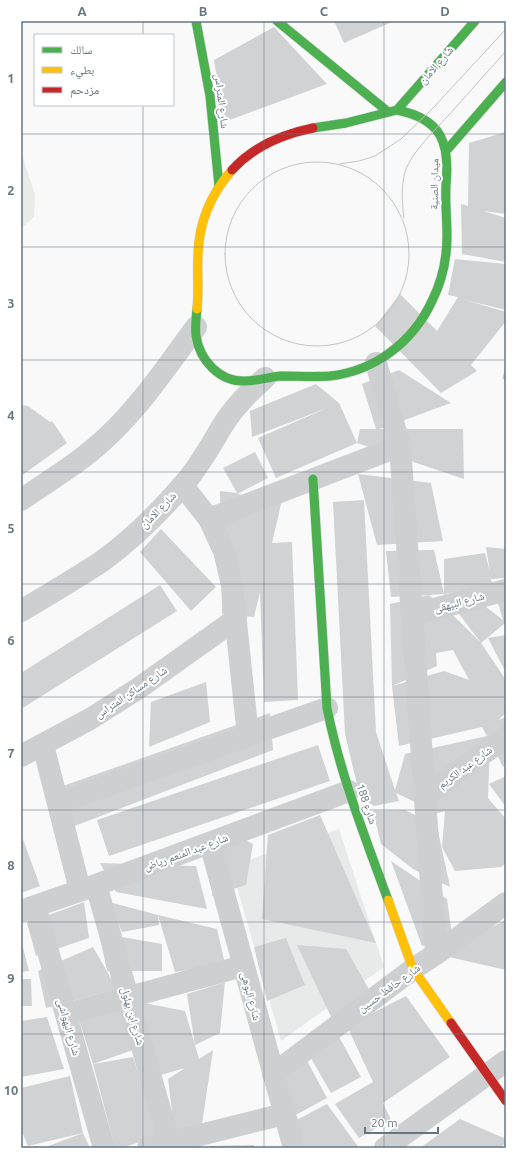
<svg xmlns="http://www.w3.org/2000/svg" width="527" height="1169" font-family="Ubuntu,'Noto Naskh Arabic',sans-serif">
  <rect width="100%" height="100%" fill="#f9f9f9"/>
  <path fill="#e8e9e9" d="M 339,829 L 384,967 L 281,1041 L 231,866 Z"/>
  <path fill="#e8ebe6" d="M 21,152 L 35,194 L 34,217 L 21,228 Z"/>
  <path fill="#d0d2d3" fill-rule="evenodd" d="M 334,21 L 394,21 L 344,43 Z
    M 274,27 L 327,84 L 224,122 L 214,60 Z
    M 506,132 L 506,214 L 483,211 L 506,218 L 506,262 L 462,254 L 461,204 L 468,206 L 469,143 Z
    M 455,259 L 506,264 L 506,310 L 465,300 L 506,312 L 506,321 L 471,365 L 477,371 L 441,393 L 375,326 L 400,294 L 437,331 L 458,297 L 448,295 Z
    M 506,366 L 506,380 L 502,379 Z
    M 399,370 L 451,403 L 380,429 L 463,429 L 464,479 L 357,443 L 276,478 L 258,438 L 327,408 L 252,437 L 250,411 L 316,384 L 339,403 L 357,443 L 360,429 L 376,429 L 362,384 Z
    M 21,405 L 28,406 L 50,422 L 52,421 L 67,443 L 21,476 L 21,442 L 23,441 L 21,437 Z
    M 255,452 L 268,478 L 237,494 L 282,500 L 272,543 L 292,542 L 298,700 L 264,702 L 260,592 L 254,617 L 222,614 L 220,491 L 237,493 L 223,468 Z
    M 358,474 L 431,483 L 443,541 L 377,545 Z
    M 364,500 L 376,732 L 395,790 L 405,754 L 487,736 L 482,727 L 399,746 L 392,686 L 390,604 L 429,595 L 391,597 L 386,551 L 434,550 L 444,594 L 429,595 L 457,619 L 481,643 L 506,680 L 506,713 L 498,720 L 506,717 L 506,765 L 503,767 L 490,741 L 488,798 L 506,819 L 506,863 L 501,867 L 455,871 L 442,847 L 445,811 L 438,813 L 396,793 L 399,801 L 374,806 L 360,797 L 345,734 L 333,502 ZM 453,650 L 469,680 L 444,671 L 392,686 L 437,666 L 436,653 Z
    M 161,529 L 216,587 L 191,611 L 140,552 Z
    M 486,547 L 506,549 L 506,578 L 491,579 L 493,587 L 444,594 L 474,598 L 503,620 L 493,587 L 506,581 L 506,628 L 504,624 L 481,643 L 444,594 L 444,559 L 485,553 L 490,572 Z
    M 160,585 L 177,611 L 21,709 L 21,673 Z
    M 506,635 L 506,673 L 488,638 Z
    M 206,682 L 210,722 L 149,747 L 151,702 Z
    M 270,713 L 273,750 L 72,827 L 60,787 Z
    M 318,745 L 330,781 L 109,856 L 97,820 Z
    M 506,776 L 506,807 L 489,784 Z
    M 405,810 L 437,826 L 450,887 L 413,869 L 381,844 L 373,811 Z
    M 320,815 L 376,943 L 262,919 L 268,835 Z
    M 222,828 L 253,844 L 246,885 L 212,896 Z
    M 21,834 L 40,886 L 21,893 L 21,860 L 23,859 L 21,853 Z
    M 391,861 L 447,899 L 453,942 L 422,946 Z
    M 100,863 L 196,866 L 207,909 L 116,892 Z
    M 84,902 L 89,938 L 36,956 L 27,923 Z
    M 109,902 L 158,915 L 159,925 L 122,932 Z
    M 158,915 L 217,929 L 225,964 L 175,972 Z
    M 506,920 L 506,970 L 436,954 Z
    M 99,933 L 162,944 L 162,971 L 107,971 Z
    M 286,938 L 305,985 L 267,1001 L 254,947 Z
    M 21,940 L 29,971 L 21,972 Z
    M 297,945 L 346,949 L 371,993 L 333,1021 Z
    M 93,947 L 117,989 L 46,1008 L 38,971 Z
    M 21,979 L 31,979 L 32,1006 L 21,1006 Z
    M 225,982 L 220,1033 L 195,1045 L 199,1059 L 213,1050 L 202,1124 L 175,1135 L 168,1079 L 185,1068 L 157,1076 L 139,1002 L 185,1011 L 195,1045 L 187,994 Z
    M 406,996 L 450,1057 L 383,1103 L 391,1120 L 359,1138 L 335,1104 L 373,1082 L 347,1026 Z
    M 121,1008 L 133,1050 L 93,1064 L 133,1057 L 159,1136 L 121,1148 L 115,1148 L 93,1064 L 79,1020 Z
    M 47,1017 L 64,1069 L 21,1077 L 21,1021 Z
    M 338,1035 L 361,1077 L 331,1093 L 308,1053 Z
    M 305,1057 L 327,1098 L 290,1118 L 276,1076 Z
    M 70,1076 L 83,1133 L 28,1146 L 21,1129 L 21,1088 Z
    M 327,1104 L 359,1148 L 298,1148 L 289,1124 Z
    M 460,1119 L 506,1139 L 506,1143 L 499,1148 L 420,1148 Z
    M 83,1133 L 90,1148 L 43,1148 Z
    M 254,1145 L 254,1148 L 210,1148 L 210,1146 Z"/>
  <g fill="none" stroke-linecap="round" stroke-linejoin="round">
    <defs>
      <path id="fast" d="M 196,21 L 210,96 L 219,186
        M 277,21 L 387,111
        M 397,110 L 475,21
        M 313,128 L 346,123 L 397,110
        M 446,151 L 506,82
        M 197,309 C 196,318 195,328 196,336 C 200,361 220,382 245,381 C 257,381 269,377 281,376 C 297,376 314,377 330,376 C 375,371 413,342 432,301 C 442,281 447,259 447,236 C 447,219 445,202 446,185 C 450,143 442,119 397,110
        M 313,479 L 327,708 C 340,774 365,837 388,900"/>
      <path id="slow" d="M 197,309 C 199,291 197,272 198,254 C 199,222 211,194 232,170
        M 388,900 L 413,969 L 451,1023"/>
      <path id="jam" d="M 232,170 C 253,147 283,134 313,128
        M 451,1023 L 506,1101"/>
    </defs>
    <use href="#fast" stroke="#d5d6d7" stroke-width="10"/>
    <use href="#slow" stroke="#d5d6d7" stroke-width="10"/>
    <use href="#jam" stroke="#d5d6d7" stroke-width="10"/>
    <path stroke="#cecfd0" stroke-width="22" d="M 376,363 L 400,446 L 436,954
      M 183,486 L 209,519 L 224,551 L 232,585 L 248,736
      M 21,500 C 50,480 82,461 107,437 C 142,404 168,365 196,327
      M 209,519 L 400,446
      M 21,611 C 48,595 75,579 101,562 C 130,541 159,513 183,485 C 199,467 210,446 223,425 C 234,407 249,392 265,378
      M 412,615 L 506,590
      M 43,745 L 80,890
      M 21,756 L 90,719 L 139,688 L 236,619
      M 425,796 L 506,737
      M 58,803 L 327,708
      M 210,843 L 294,1148
      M 96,885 L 171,1148
      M 35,906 L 104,1148
      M 21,911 L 96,885 L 349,791
      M 66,1014 L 243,966
      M 273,1074 L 413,969 L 436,954 L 506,903
      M 148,1148 L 284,1114
      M 385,1148 L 506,1061"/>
    <use href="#fast" stroke="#4caf50" stroke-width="9"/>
    <use href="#slow" stroke="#ffc107" stroke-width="9"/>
    <use href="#jam" stroke="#c62828" stroke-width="9"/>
    <path stroke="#c3c5c6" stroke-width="1" d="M225 254a92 92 0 1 1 184 0a92 92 0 1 1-184 0Z
      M 339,164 L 359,161 L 375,156 L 401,139 L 433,108 L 506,29
      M 404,218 C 402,203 401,187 405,172 C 411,153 434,131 447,117 C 467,95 486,73 506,51"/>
  </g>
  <path fill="none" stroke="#657683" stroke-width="1" stroke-opacity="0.55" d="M 143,21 L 143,35M 264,21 L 264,1148M 384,21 L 384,1148M 143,105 L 143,1148M 21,134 L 506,134M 21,247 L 506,247M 21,360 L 506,360M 21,472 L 506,472M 21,584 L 506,584M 21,697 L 506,697M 21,810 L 506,810M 21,922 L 506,922M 21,1034 L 506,1034"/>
  <g text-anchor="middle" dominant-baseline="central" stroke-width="4" stroke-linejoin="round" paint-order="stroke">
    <g font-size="11" fill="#657683" stroke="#fff">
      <text transform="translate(436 65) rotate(-49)">شارع الامان</text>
      <text transform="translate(222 101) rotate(83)">شارع المتراس</text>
      <text transform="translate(434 184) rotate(-89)">ميدان الصنية</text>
      <text transform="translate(158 510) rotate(-46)">شارع الامان</text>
      <text transform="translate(459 602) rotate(-15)">شارع البيهقى</text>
      <text transform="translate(131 692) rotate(-34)">شارع مساكن المتراس</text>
      <text transform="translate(465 767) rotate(-36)">شارع عبد الكريم</text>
      <text transform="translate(367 804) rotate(71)">شارع 188</text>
      <text transform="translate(186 852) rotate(-20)">شارع عبد المنعم رياض</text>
      <text transform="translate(389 988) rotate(-36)">شارع حافظ حسين</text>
      <text transform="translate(251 996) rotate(75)">شارع البوهى</text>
      <text transform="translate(133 1016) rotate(74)">شارع ابن بهلول</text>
      <text transform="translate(69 1027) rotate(74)">شارع البهواشى</text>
    </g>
  </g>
  <rect width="527" height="1169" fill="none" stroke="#ffffff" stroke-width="44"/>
  <rect x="34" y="34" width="140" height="72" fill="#ffffff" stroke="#c1c8cd"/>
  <rect x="42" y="47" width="20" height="6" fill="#4caf50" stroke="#c1c8cd"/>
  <text x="70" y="54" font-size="12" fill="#657683">سالك</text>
  <rect x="42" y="67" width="20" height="6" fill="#ffc107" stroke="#c1c8cd"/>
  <text x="70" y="74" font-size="12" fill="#657683">بطيء</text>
  <rect x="42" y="87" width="20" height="6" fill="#c62828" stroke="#c1c8cd"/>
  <text x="70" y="94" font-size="12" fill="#657683">مزدحم</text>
  <path d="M365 1127v6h73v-6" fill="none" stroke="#657683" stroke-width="2"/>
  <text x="371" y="1127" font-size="12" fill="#657683" stroke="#ffffff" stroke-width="3" paint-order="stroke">20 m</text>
  <rect x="22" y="22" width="483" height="1125" fill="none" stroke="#657683" stroke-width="1.5"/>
  <g font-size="13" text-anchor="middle" font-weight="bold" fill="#657683">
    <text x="82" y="16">A</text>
    <text x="203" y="16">B</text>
    <text x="324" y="16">C</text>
    <text x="445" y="16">D</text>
    <text x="11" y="83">1</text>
    <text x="11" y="195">2</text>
    <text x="11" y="308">3</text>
    <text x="11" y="420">4</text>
    <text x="11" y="533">5</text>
    <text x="11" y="645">6</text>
    <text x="11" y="758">7</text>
    <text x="11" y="870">8</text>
    <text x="11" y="983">9</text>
    <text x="11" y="1095">10</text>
  </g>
</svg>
